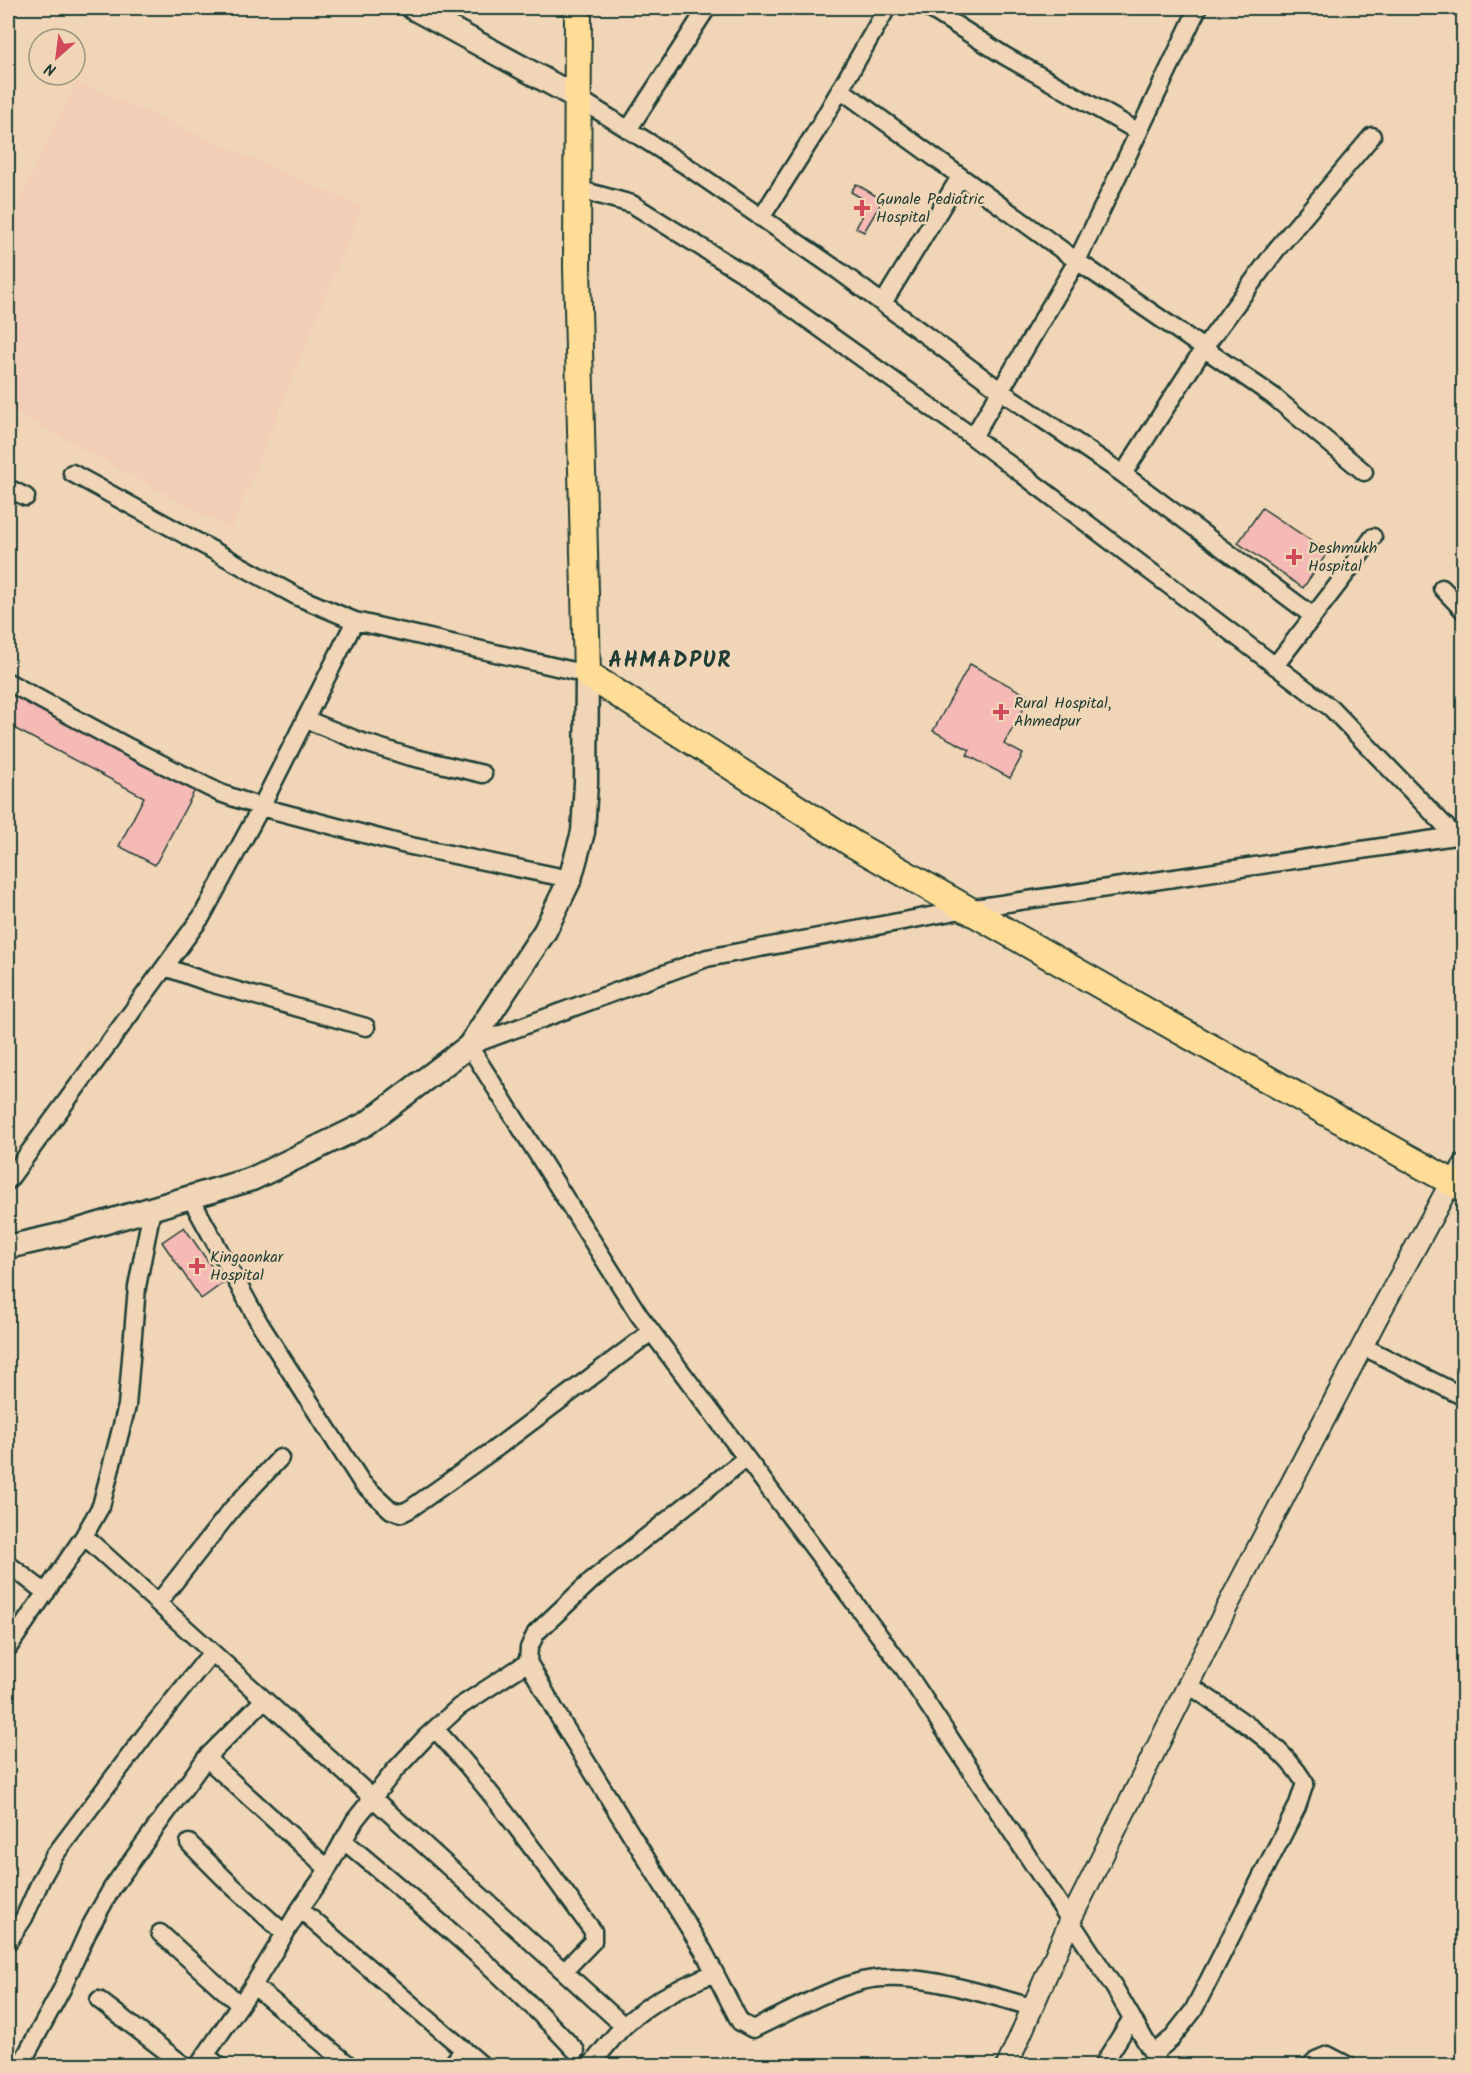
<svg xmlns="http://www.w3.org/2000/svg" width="1471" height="2073" font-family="Kalam,sans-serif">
  <rect width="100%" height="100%" fill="#f0d6b7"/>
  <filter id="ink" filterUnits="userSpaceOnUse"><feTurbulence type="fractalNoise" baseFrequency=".0167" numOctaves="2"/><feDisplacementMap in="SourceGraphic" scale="12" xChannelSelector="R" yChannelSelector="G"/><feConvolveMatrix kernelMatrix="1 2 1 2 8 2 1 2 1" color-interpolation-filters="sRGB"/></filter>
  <g filter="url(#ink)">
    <path fill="#f2cdb7" d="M 77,81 L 362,207 L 231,530 L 8,408 L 8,223 Z"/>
    <path fill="#f5b9b6" stroke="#1f3d34" stroke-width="1.5" d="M 856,184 L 883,200 L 864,232 L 856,228 L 864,213 L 857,209 L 863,199 L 851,192 Z
      M 1262,508 L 1328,552 L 1303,588 L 1238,543 Z
      M 970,664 L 1030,697 L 1004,744 L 1023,754 L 1010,778 L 967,755 L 970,750 L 933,731 Z
      M 8,692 L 195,790 L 155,865 L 119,846 L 144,797 L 8,725 Z
      M 184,1227 L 223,1283 L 201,1299 L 162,1242 Z"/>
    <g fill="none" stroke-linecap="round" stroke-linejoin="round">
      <defs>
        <path id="minor" d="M 929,8 L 1005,56 L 1139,132
          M 840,89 L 1077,261 L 1273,396 L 1364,472
          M 578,98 L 685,165 L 839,271 L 1001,391 L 1123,474 L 1313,616
          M 628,130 L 707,8
          M 577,189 L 632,204 L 741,272 L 973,437 L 1077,261 L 1198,8
          M 761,218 L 817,130 L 887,8
          M 883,303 L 960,177
          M 973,437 L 1331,708 L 1455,836 L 967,909 L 707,958 L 469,1046 L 639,1315 L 905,1670 L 1114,1987 L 1160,2066
          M 72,473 L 298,597 L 355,621 L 587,674
          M 1123,474 L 1204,348 L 1276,250 L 1372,136
          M 8,488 L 26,497
          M 1442,588 L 1464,611
          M 1275,666 C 1308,622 1342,581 1373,537
          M 8,682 L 130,748 L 220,793 L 261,807 L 406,845 L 570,879
          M 305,719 L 359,741 L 407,756 L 483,774
          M 165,967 L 210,983 L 366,1027
          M 8,1181 L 202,916 L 261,807 L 355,621
          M 1451,1182 L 1464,1162
          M 190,1197 L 260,1324 L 362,1483 L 391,1510 L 402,1513 L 410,1509 L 495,1449 L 651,1332
          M 1362,1346 L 1464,1397
          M 84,1536 L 624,2026
          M 8,1564 L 46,1593
          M 158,1603 L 232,1509 L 280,1458
          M 8,1648 L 84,1536 L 101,1506 L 127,1406 L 137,1287 L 152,1209
          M 528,1662 L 563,1724 L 704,1952 L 740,2022 L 753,2029 C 788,2013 824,1991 862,1981 C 911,1969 983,1994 1032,2007
          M 435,1729 C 493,1791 542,1862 593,1931 L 593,1941 L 564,1971
          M 206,1758 L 327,1868
          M 343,1840 C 423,1907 504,1974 576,2051
          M 189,1843 L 230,1884 L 285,1934
          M 300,1909 L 324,1875 L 355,1820 L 395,1770 L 426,1737 L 459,1707 L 528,1662 L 529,1648 L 536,1633 L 592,1580 L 746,1458
          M 160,1933 L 240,2005
          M 8,1942 L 24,1918 L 42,1878 L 54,1856 L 146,1734 L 212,1652
          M 253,1985 L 350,2066
          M 99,2000 L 185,2066
          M 1153,2054 L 1171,2039 L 1193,2011 L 1297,1807 L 1305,1783 C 1280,1741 1228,1713 1188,1684
          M 206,2055 L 219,2066
          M 20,2066 L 62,1989 L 89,1929 L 112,1888 L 206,1758 L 264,1700
          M 198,2066 L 251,1989 L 300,1909 L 483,2066
          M 451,2066 L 464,2049
          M 590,2066 C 601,2053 611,2039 623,2027 C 646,2004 684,1985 715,1973
          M 1102,2066 L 1132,2018
          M 1310,2066 L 1316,2060 L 1328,2055 L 1349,2066"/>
        <path id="tertiary" d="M 1007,2066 L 1070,1921 L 1227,1607 L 1377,1318 L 1451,1182"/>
        <path id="secondary" d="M 413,8 L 578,98
          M 8,1247 L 69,1233 L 252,1179 L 366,1124 L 469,1046 L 545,931 L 570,879 L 583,832 L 586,783 L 587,674"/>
        <path id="primary" d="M 578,8 L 577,267 L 587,674 L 853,844 L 1181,1031 L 1464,1189"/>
      </defs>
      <use href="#minor" stroke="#1f3d34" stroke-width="21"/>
      <use href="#tertiary" stroke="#1f3d34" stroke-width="24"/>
      <use href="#secondary" stroke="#1f3d34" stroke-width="27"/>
      <use href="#primary" stroke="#1f3d34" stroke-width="30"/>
      <use href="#minor" stroke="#f0d6b7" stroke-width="16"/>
      <use href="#tertiary" stroke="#f0d6b7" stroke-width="20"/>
      <use href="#secondary" stroke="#f0d6b7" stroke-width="22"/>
      <use href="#primary" stroke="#ffdd96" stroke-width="26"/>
    </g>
  </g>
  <g fill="#d1495b" stroke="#f0d6b7" stroke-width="2">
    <path d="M859 199h6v6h6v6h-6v6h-6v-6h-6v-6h6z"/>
    <path d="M1291 548h6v6h6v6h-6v6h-6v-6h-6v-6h6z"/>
    <path d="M998 703h6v6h6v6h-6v6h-6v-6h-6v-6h6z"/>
    <path d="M194 1257h6v6h6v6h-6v6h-6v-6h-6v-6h6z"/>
  </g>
  <g text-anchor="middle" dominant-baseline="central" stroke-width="5" stroke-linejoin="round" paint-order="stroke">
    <g font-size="16" fill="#1f3d34" stroke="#f0d6b7" text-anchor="start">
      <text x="876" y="199">Gunale Pediatric<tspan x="876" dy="18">Hospital</tspan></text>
      <text x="1308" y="548">Deshmukh<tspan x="1308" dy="18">Hospital</tspan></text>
      <text x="1014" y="703">Rural Hospital,<tspan x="1014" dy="18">Ahmedpur</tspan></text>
      <text x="210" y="1257">Kingaonkar<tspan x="210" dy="18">Hospital</tspan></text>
    </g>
    <g font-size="22" font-weight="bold" letter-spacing="1.5" fill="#1f3d34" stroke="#f0d6b7">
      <text x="670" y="661">AHMADPUR</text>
    </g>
  </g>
  <rect width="1471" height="2073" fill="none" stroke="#f0d6b7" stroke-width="30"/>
  <rect x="15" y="15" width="1441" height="2043" fill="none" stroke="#1f3d34" stroke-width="2" filter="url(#ink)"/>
  <g transform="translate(57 57) rotate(208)"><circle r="28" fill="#f0d6b7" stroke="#9c9983" stroke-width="1.5"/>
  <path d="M0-4.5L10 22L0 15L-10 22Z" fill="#d1495b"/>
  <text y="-9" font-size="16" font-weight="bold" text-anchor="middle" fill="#1f3d34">N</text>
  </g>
</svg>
